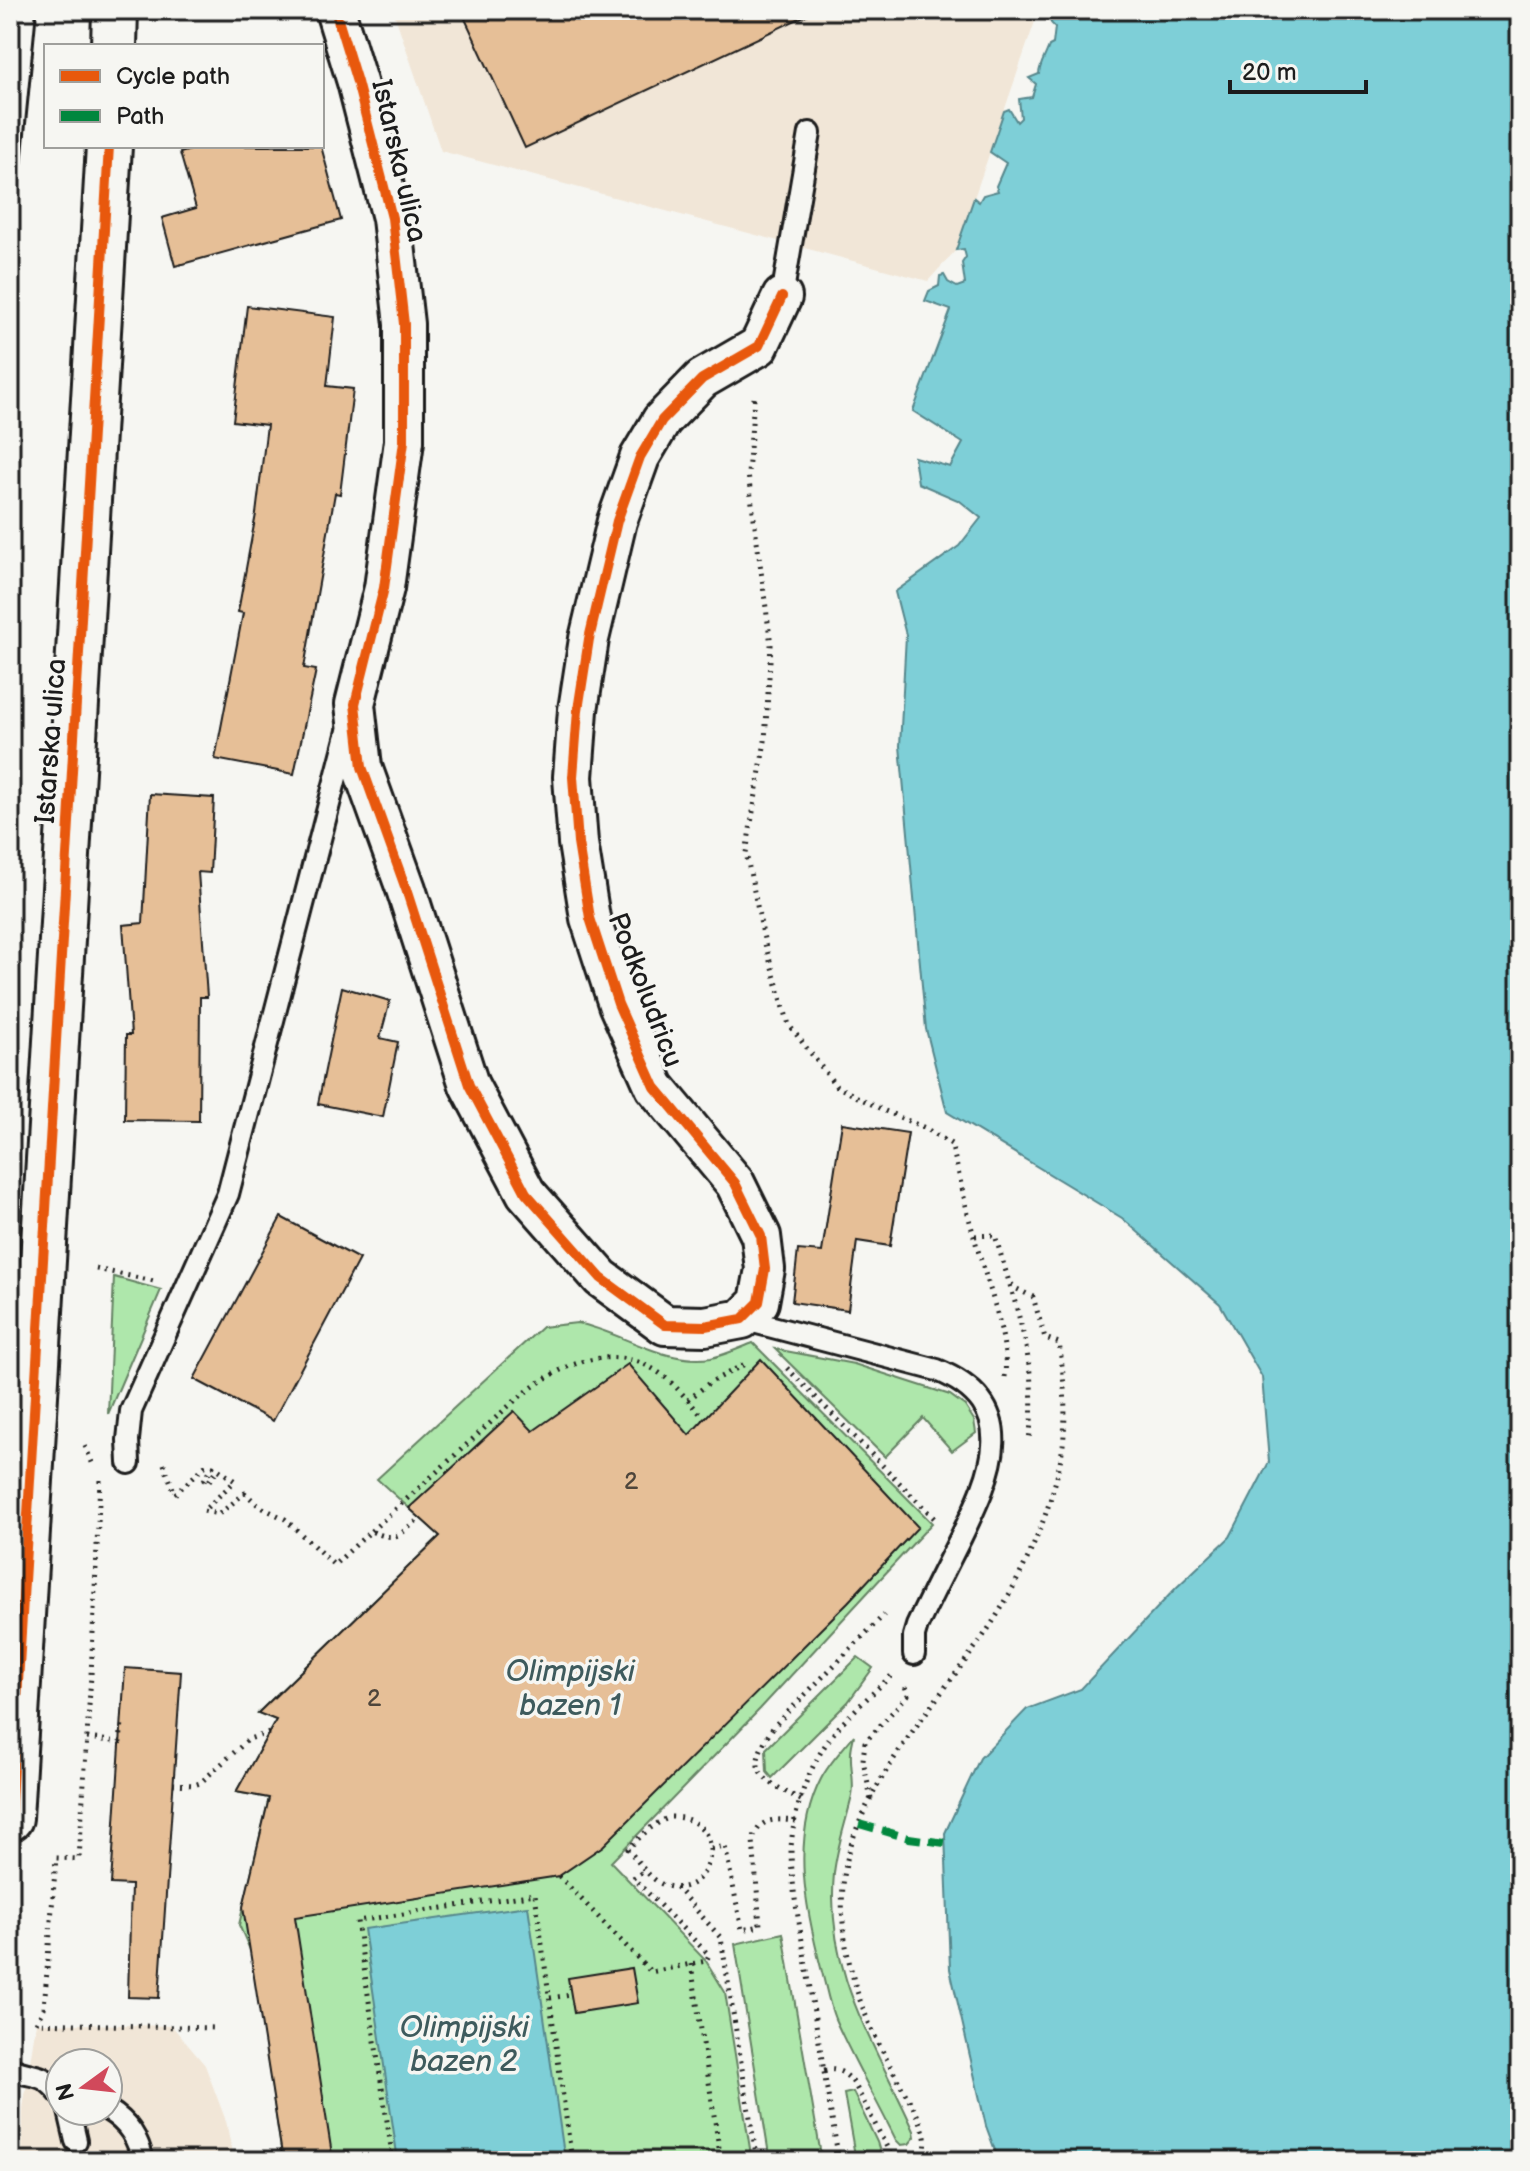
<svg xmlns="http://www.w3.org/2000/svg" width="1530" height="2171" font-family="'Balsamiq Sans',sans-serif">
  <rect width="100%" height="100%" fill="#f6f6f2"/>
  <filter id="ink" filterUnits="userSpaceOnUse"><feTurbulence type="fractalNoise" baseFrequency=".0125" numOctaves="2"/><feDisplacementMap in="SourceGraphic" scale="16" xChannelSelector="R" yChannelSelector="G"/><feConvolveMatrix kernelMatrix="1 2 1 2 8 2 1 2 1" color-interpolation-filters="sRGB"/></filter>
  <g filter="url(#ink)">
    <path fill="#f1e6d7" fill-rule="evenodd" d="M 393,10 L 1039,10 L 956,250 L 928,281 L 441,151 Z
      M 36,2023 L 172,2026 L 205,2065 L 226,2121 L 234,2161 L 22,2161 L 23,2108 ZM 60,2063 L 108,2063 L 108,2111 L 60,2111 Z"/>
    <path fill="#aee7ab" stroke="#658264" stroke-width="2" d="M 114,1277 L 161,1290 L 108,1414 Z
      M 577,1323 C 622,1332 663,1365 711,1358 C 725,1355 740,1348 753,1343 L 932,1523 L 760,1709 L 611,1862 L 706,1961 L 725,1992 L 752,2161 L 283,2161 L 251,1952 L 239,1925 L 269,1798 L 236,1792 L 276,1720 L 258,1713 L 440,1536 L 377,1479 L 542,1327 Z
      M 775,1349 L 854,1364 L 950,1395 L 965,1406 L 974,1420 L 976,1433 L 952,1451 L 923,1418 L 885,1457 Z
      M 858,1657 L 873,1668 L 848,1702 L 772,1778 L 767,1772 L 766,1749 Z
      M 854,1735 C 853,1741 851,1747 851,1753 C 850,1767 855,1782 852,1796 C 846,1822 837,1846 834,1873 C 825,1975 875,2043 914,2131 L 915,2137 L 909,2144 L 901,2145 L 896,2140 C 876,2099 853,2060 835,2019 C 829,2004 826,1987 822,1972 C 806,1910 790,1839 821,1779 C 829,1763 843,1749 854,1735 Z
      M 783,1933 L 822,2161 L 770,2161 L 735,1944 Z
      M 853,2092 L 877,2142 L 883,2161 L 856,2161 L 844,2094 Z"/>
    <path fill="#7ecfd7" stroke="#57878c" stroke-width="2" d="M 1054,10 L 1520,10 L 1520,2161 L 999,2161 L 986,2126 L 950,1969 L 945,1833 L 980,1758 L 1027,1709 L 1081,1689 L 1176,1588 L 1230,1537 L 1269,1462 L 1262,1377 L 1220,1304 L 1122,1218 L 947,1112 L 926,1029 L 900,746 L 906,635 L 895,592 L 959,546 L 981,518 L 960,501 L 918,483 L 914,457 L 950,467 L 963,443 L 913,411 L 951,310 L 925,301 L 929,291 L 939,286 L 940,276 L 944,275 L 948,282 L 957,287 L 965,284 L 962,263 L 966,257 L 964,249 L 956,250 L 974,198 L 979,202 L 983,195 L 998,191 L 996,186 L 1006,163 L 990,152 L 1004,111 L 1009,109 L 1017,122 L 1021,118 L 1019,99 L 1032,97 L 1036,84 L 1029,78 L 1039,74 C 1039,66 1046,55 1049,46 L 1053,44 L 1055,27 L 1051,23 L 1049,17 Z
      M 528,1906 L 565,2161 L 398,2161 L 364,1929 Z"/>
    <path fill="#e6bf97" stroke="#1c1c1c" stroke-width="2" d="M 461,10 L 817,10 L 525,148 Z
      M 205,146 L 321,146 L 341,220 L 175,266 L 162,218 L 196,208 L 180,153 Z
      M 247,306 L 335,317 L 327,386 L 353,389 L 340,494 L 335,493 L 304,668 L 316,670 L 294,774 L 215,759 L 243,613 L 238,612 L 256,514 L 267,425 L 233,421 Z
      M 150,794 L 214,798 L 210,873 L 198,872 L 207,997 L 200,997 L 199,1121 L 125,1120 L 126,1035 L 131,1035 L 123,925 L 143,923 Z
      M 342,987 L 390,1001 L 380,1038 L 398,1042 L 383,1117 L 318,1104 Z
      M 842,1123 L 908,1133 L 890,1246 L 857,1241 L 848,1310 L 792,1302 L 798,1250 L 822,1252 Z
      M 281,1217 L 359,1259 L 273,1421 L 194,1379 Z
      M 761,1359 L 918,1527 L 848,1602 L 603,1846 L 559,1876 L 295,1917 L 333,2161 L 283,2161 L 243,1907 L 269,1798 L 236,1792 L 276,1720 L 258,1713 L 440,1536 L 409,1508 L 514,1411 L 533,1431 L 628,1364 L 689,1435 Z
      M 125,1668 L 181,1672 L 159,1998 L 128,1997 L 131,1885 L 111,1884 Z
      M 632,1968 L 638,2003 L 574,2013 L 568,1978 Z"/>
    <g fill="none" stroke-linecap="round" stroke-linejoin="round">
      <defs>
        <path id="lane" d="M 10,164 L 25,10
          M 782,297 L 810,133
          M 742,1319 L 937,1370 C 1024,1406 992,1473 961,1537 C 946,1567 931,1596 917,1626 L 914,1636 L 914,1654
          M 129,1463 L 128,1440 L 131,1411 L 228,1194 L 348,731
          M 10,2068 C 34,2080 40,2069 60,2094
          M 108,2110 C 128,2122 138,2138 143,2161
          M 69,2111 L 76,2141"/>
        <path id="street" d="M 335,10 L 357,82 L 392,218 L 404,324 L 404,441 L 384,588 L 355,704 L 362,767 L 406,889 L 469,1085 L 526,1193 L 601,1278 L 665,1325 L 705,1326 L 742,1319 L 759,1302 L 765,1269 L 761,1236 L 735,1183 L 655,1087 L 618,1004 L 590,918 L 578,843 L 573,777 L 578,710 L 589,639 L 617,521 L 640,457 L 662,420 L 702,379 L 759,346 L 782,297"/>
        <path id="primary" d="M 114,46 L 115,10
          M 10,1818 C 39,1260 80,704 109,146"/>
      </defs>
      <use href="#lane" stroke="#1c1c1c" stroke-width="26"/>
      <use href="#street" stroke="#1c1c1c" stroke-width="44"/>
      <use href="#primary" stroke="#1c1c1c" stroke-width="50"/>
      <path stroke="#1c1c1c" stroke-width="5" stroke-dasharray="2 6" stroke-linecap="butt" d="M 754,398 L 748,474 L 771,645 L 765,741 L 746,853 L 765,944 L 789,1025 L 836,1086 L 885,1111 L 925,1128 L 951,1144 C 960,1175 965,1206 974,1236 C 985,1279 1009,1333 1005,1377
        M 96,1269 L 154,1281
        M 1010,1285 C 1026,1339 1037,1384 1029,1440
        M 787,1368 L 934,1518
        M 688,1400 L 709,1383 L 745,1364
        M 85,1446 L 94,1467
        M 164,1464 L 175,1494 L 205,1466 L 213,1466 L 204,1480 L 208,1482 L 218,1469 L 235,1481 L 203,1511 L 219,1514 L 245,1493 L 259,1506 L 285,1519 L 334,1565 L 371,1531 C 397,1543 400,1534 420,1518
        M 100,1480 L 91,1675 L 79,1859 L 56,1858 L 44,2008 L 36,2023 L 215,2028
        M 371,1531 C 406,1500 441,1468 476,1436 C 501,1413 526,1388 557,1372 C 579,1360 610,1353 635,1361 C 666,1370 684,1397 705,1419
        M 87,1738 L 120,1742 L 122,1723
        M 173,1784 L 194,1785 L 200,1783 L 249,1739 L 269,1733
        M 871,1799 L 863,1760 L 865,1742 L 908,1695 L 905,1686
        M 801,1800 C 759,1777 743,1773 774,1726 L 884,1615
        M 671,1817 C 733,1817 714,1903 664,1885 C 649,1879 638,1861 628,1849 C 641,1836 653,1823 671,1817 Z
        M 711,1849 L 725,1846 L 742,1930 L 760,1926 L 753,1840 C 760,1817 774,1819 796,1821
        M 559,1876 L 651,1972 L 706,1961 L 709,1955 L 633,1878 L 646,1870
        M 676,1887 L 721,1938 L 757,2161
        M 691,1964 L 721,2161
        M 550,1998 L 571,1995
        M 824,2070 C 839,2068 846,2073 855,2085 L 894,2161
        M 393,2161 L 357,1921 L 535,1894 L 572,2161
        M 839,2161 L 795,1899 C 793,1882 791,1865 791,1849 C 793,1808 811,1759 838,1728 C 855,1709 874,1692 892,1675
        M 919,2161 C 926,2152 927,2143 924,2133 C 920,2116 908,2099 900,2084 C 881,2049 861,2012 852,1973 C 841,1932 838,1889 850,1848 C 872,1776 930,1709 974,1649 C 1016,1593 1053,1514 1063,1445 C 1067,1412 1064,1376 1059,1343 L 1045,1338 L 1033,1297 L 1017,1289 L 1009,1282 L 995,1235 L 974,1236"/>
      <use href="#lane" stroke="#f6f6f2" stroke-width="20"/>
      <use href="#street" stroke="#f6f6f2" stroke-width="38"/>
      <use href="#primary" stroke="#f6f6f2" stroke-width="44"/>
      <path stroke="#00873e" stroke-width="8" stroke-dasharray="16 8" stroke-linecap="butt" d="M 859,1824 L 909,1838 L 945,1843"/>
      <defs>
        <path id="cycleway" d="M 335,10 L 357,82 L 392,218 L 404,324 L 404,441 L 384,588 L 355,704 L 362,767 L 406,889 L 469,1085 L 526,1193 L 601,1278 L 665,1325 L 705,1326 L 742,1319 L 759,1302 L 765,1269 L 761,1236 L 735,1183 L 655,1087 L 618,1004 L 590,918 L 578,843 L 573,777 L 578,710 L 589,639 L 617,521 L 640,457 L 662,420 L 702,379 L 759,346 L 782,297
          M 10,1818 C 39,1260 80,704 109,146"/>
      </defs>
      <use href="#cycleway" stroke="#f6f6f2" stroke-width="15"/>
      <use href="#cycleway" stroke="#e8590c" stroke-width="10"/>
    </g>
  </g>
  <g text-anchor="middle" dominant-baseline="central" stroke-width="7" stroke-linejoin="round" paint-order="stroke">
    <g font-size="24" fill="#4e453b">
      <text x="631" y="1481">2</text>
      <text x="374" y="1698">2</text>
    </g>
    <g font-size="28" fill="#1c1c1c" stroke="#f6f6f2">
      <text transform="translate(399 161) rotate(77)">Istarska ulica</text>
      <text transform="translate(51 741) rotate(-86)">Istarska ulica</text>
      <text transform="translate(645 990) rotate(69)">Podkoludricu</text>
    </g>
    <g font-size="30" font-style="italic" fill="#3e5b5d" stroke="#f6f6f2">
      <text x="570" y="1672">Olimpijski<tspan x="570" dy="34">bazen 1</tspan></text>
      <text x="464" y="2028">Olimpijski<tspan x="464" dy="34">bazen 2</tspan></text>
    </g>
  </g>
  <rect width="1530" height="2171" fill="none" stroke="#f6f6f2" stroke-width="40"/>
  <rect x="20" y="20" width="1490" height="2131" fill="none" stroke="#1c1c1c" stroke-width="3" filter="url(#ink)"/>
  <rect x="44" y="44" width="280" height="104" fill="#f6f6f2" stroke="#9f9f9c" stroke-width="2"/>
  <rect x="60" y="70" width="40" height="12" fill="#e8590c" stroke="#9f9f9c" stroke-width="2"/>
  <text x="116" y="84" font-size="24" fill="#1c1c1c">Cycle path</text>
  <rect x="60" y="110" width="40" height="12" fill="#00873e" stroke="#9f9f9c" stroke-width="2"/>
  <text x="116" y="124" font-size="24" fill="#1c1c1c">Path</text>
  <g transform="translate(84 2087) rotate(255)"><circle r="38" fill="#f6f6f2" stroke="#9f9f9c" stroke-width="2"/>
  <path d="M0-6L14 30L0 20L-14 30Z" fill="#d1495b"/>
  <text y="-12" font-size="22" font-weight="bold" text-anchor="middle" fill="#1c1c1c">N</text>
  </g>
  <path d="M1230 80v12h136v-12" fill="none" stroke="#1c1c1c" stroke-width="4"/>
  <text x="1242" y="80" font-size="24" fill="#1c1c1c" stroke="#f6f6f2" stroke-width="6" paint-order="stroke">20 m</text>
</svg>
